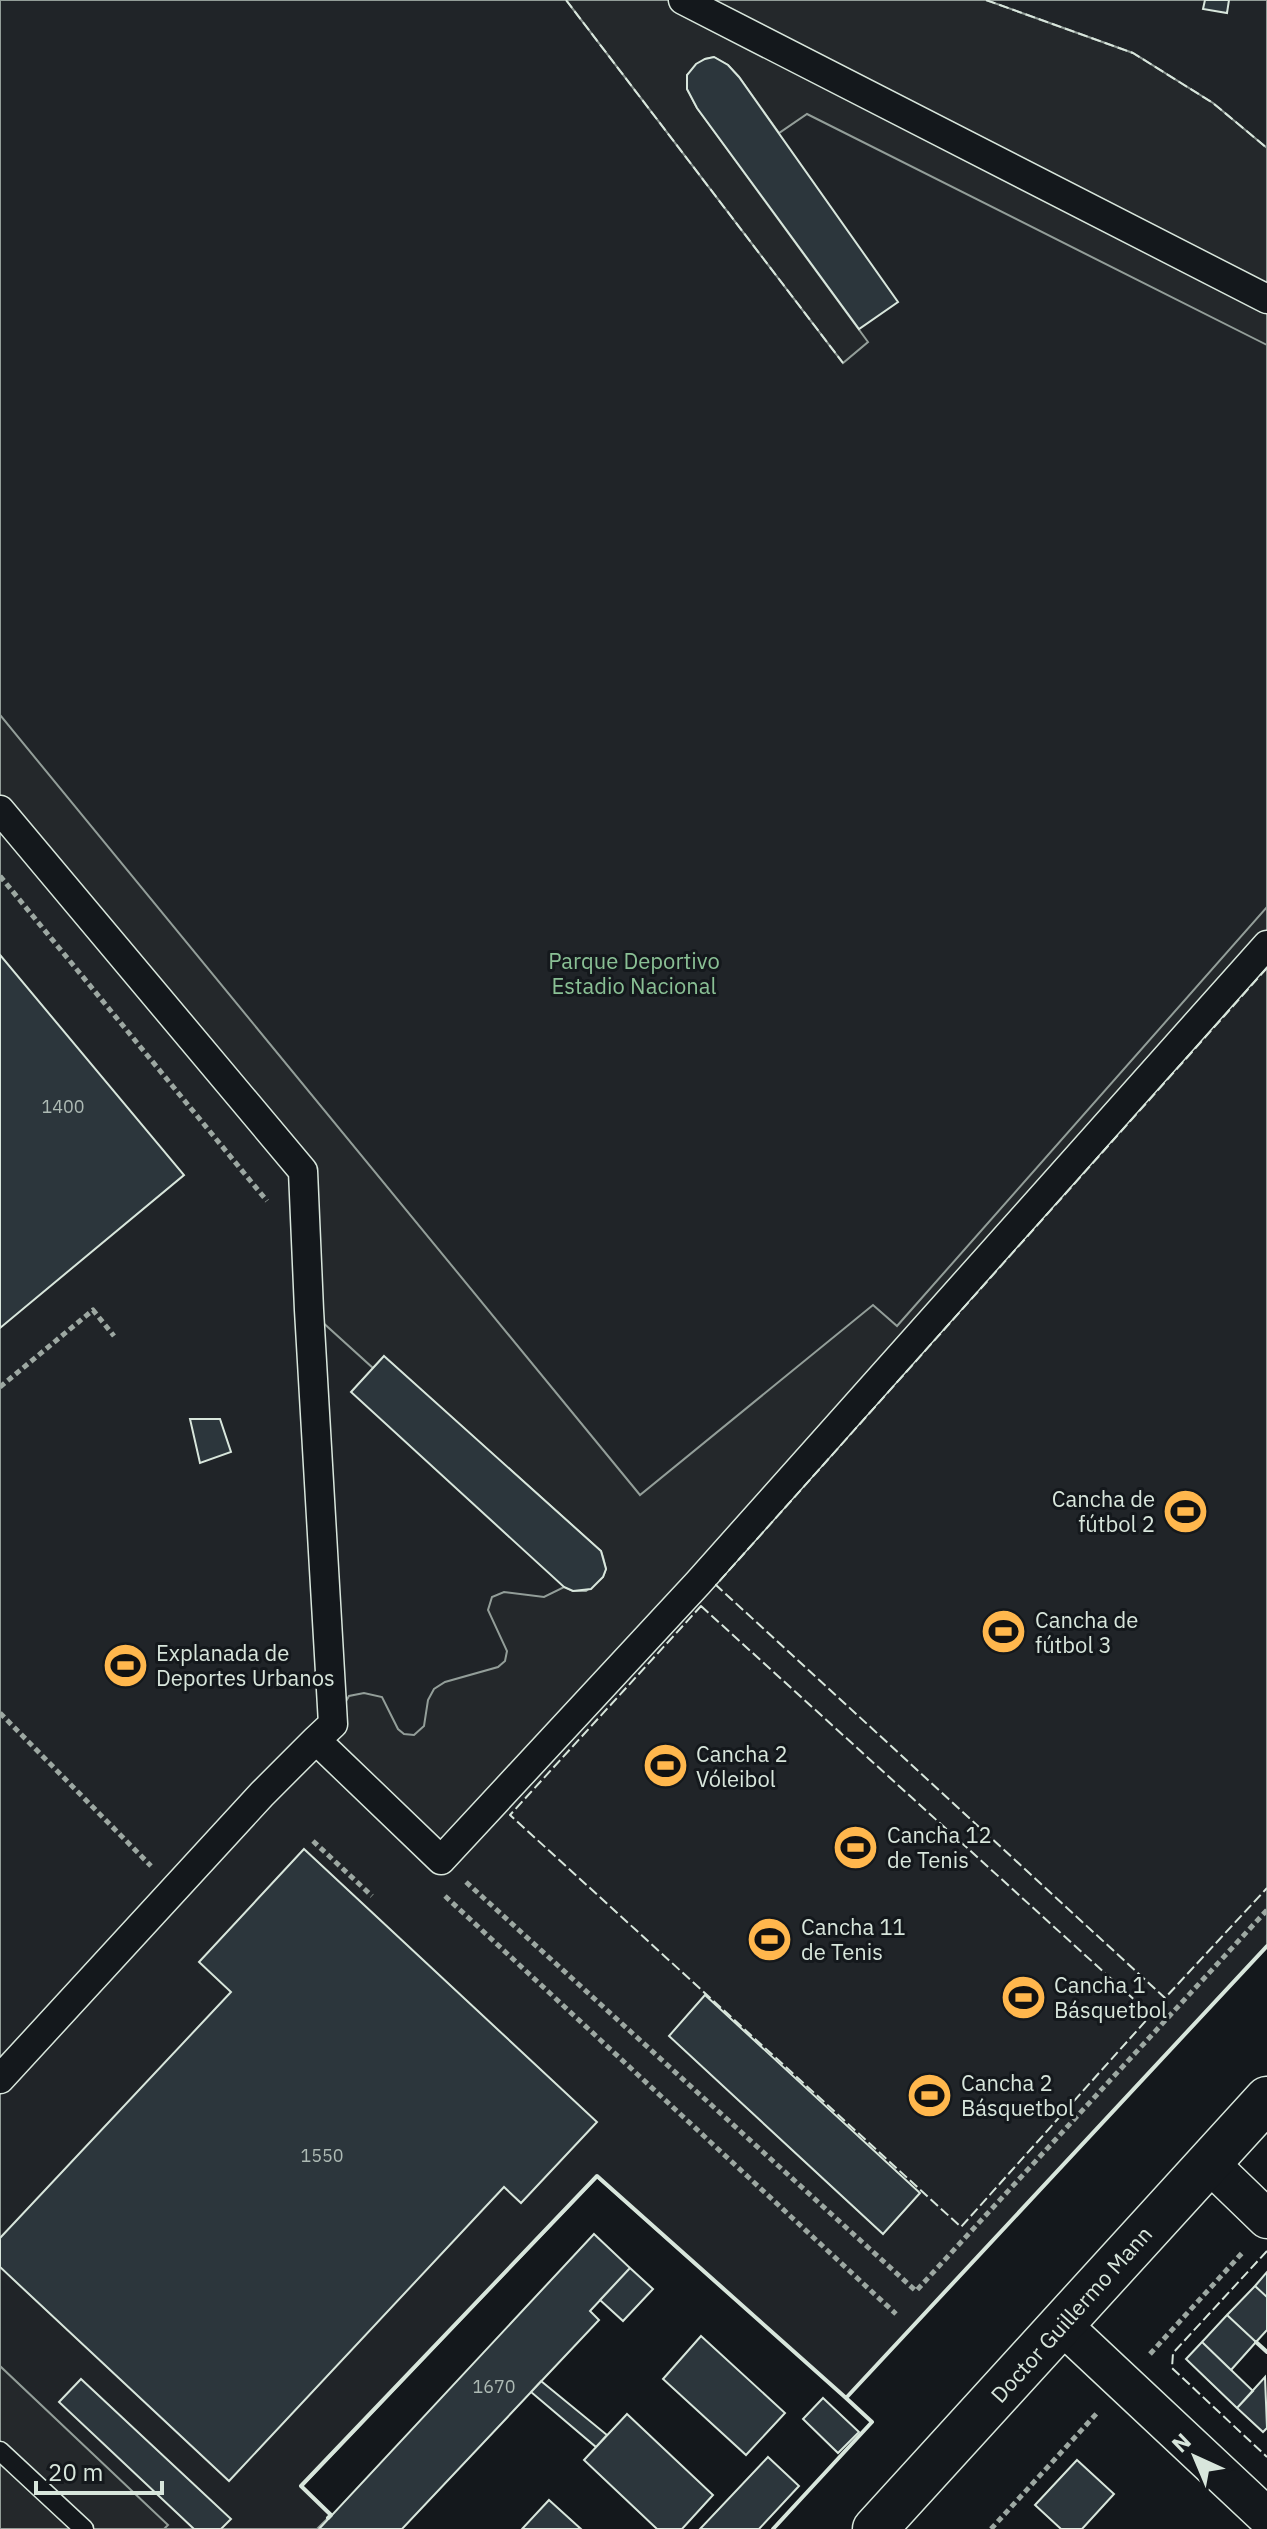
<svg xmlns="http://www.w3.org/2000/svg" width="1267" height="2529" font-family="'IBM Plex Sans',sans-serif">
  <rect width="100%" height="100%" fill="#14181c"/>
  <path fill="#202428" stroke="#939e99" stroke-width="2" d="M 0,0 L 1267,0 L 1267,1946 L 846,2398 L 597,2177 L 302,2486 L 331,2515 L 317,2529 L 0,2529 Z"/>
  <path fill="#24282b" stroke="#939e99" stroke-width="2" d="M 566,0 L 986,0 L 1133,53 L 1213,103 L 1267,148 L 1267,345 L 807,114 L 779,133 L 739,77 L 728,65 L 714,57 L 705,59 L 687,75 L 687,89 L 697,108 L 868,342 L 843,363 Z
    M 0,715 L 640,1495 L 873,1305 L 897,1326 L 1267,907 L 1267,945 L 441,1860 L 316,1740 L 333,1724 L 349,1696 L 364,1693 L 382,1697 L 398,1729 L 404,1734 L 414,1735 L 424,1726 L 428,1700 L 434,1689 L 445,1682 L 498,1667 L 505,1661 L 507,1651 L 488,1610 L 492,1597 L 504,1592 L 544,1597 L 564,1587 L 573,1591 L 586,1591 L 603,1577 L 606,1569 L 603,1557 L 601,1551 L 384,1357 L 373,1368 L 309,1310 L 303,1171 L 0,810 Z
    M 0,2366 L 168,2525 L 164,2529 L 0,2529 Z"/>
  <path fill="#2c363c" stroke="#d8e6dc" stroke-width="2" d="M 1205,0 L 1229,0 L 1227,13 L 1203,9 Z
    M 714,57 L 728,65 L 739,77 L 898,302 L 859,329 L 697,108 L 687,89 L 687,75 L 696,64 L 705,59 Z
    M 0,955 L 184,1175 L 0,1328 Z
    M 384,1356 L 601,1551 L 606,1569 L 603,1577 L 591,1589 L 573,1591 L 564,1587 L 351,1392 Z
    M 190,1419 L 220,1419 L 231,1452 L 200,1463 Z
    M 304,1849 L 597,2122 L 521,2203 L 504,2187 L 229,2481 L 0,2267 L 0,2238 L 231,1992 L 199,1962 Z
    M 705,1995 L 920,2193 L 883,2234 L 669,2036 Z
    M 594,2234 L 630,2268 L 590,2311 L 599,2320 L 402,2529 L 319,2529 Z
    M 630,2268 L 653,2289 L 623,2321 L 600,2300 Z
    M 1267,2272 L 1267,2297 L 1255,2286 Z
    M 1255,2286 L 1267,2297 L 1267,2330 L 1256,2342 L 1227,2315 Z
    M 1227,2315 L 1256,2342 L 1231,2370 L 1202,2342 Z
    M 701,2336 L 785,2413 L 746,2455 L 663,2379 Z
    M 1202,2342 L 1253,2391 L 1237,2408 L 1186,2359 Z
    M 1265,2377 L 1267,2428 L 1263,2432 L 1237,2408 Z
    M 81,2379 L 231,2519 L 221,2529 L 194,2529 L 59,2402 Z
    M 541,2381 L 607,2435 L 596,2447 L 531,2392 Z
    M 823,2398 L 859,2432 L 838,2453 L 803,2419 Z
    M 627,2414 L 713,2495 L 682,2529 L 657,2529 L 584,2460 Z
    M 768,2457 L 799,2486 L 759,2529 L 700,2529 Z
    M 1077,2460 L 1114,2494 L 1082,2529 L 1061,2529 L 1035,2505 Z
    M 549,2500 L 581,2529 L 522,2529 Z"/>
  <g fill="none" stroke-linecap="round" stroke-linejoin="round">
    <defs>
      <path id="service" d="M 0,2451 L 84,2529"/>
      <path id="pedestrian" d="M 683,0 L 1267,299
        M 0,810 L 303,1171 L 309,1310 L 333,1724 L 316,1740 L 441,1860 L 698,1583 L 1267,945
        M 0,2079 L 262,1794 L 316,1740"/>
      <path id="minor" d="M 1209,2163 L 1267,2219
        M 1061,2324 L 1267,2517"/>
      <path id="secondary" d="M 875,2529 L 1267,2099"/>
    </defs>
    <use href="#service" stroke="#d8e6dc" stroke-width="21"/>
    <use href="#pedestrian" stroke="#d8e6dc" stroke-width="31"/>
    <use href="#minor" stroke="#d8e6dc" stroke-width="41"/>
    <use href="#secondary" stroke="#d8e6dc" stroke-width="47"/>
    <path stroke="#9da8a2" stroke-width="5" stroke-dasharray="6 4" stroke-linecap="butt" d="M 0,876 L 267,1201
      M 0,1387 L 93,1310 L 114,1336
      M 0,1713 L 151,1866
      M 313,1841 L 372,1896
      M 466,1882 L 916,2291 L 1267,1910
      M 445,1896 L 896,2314
      M 1150,2354 L 1243,2252
      M 991,2529 L 1098,2412"/>
    <use href="#service" stroke="#14181c" stroke-width="18"/>
    <use href="#pedestrian" stroke="#14181c" stroke-width="28"/>
    <use href="#minor" stroke="#14181c" stroke-width="38"/>
    <use href="#secondary" stroke="#14181c" stroke-width="44"/>
    <path stroke="#d8e6dc" stroke-width="2" stroke-dasharray="10 4" stroke-linecap="butt" d="M 566,0 L 843,363
      M 986,0 L 1133,53 L 1213,103 L 1267,148
      M 1267,968 L 716,1585 L 1165,1998 L 1267,1888
      M 701,1606 L 1151,2015 L 961,2227 L 510,1815 Z
      M 1267,2251 L 1173,2353 L 1172,2368 L 1267,2457
      M 846,2398 L 1267,1946"/>
    <path stroke="#d8e6dc" stroke-width="4" d="M 1256,2342 L 1267,2352
      M 328,2518 L 331,2515 L 301,2486 L 597,2176 L 846,2398 L 1267,1946
      M 773,2529 L 872,2422 L 846,2398"/>
  </g>
  <defs>
    <symbol id="stadium-disc" viewBox="-11 -11 22 22"><circle r="9.5" fill="#ffb74d" stroke="#14181c"/><path d="M0-5a6.5 5 0 1 0 0 10a6.5 5 0 1 0 0-10ZM-3.5-1.8h7v3.6h-7Z" fill="#111"/></symbol>
  </defs>
  <g fill-rule="evenodd">
    <use href="#stadium-disc" x="1160" y="1486" width="51" height="51"/>
    <use href="#stadium-disc" x="978" y="1606" width="51" height="51"/>
    <use href="#stadium-disc" x="100" y="1640" width="51" height="51"/>
    <use href="#stadium-disc" x="640" y="1740" width="51" height="51"/>
    <use href="#stadium-disc" x="830" y="1822" width="51" height="51"/>
    <use href="#stadium-disc" x="744" y="1914" width="51" height="51"/>
    <use href="#stadium-disc" x="998" y="1972" width="51" height="51"/>
    <use href="#stadium-disc" x="904" y="2070" width="51" height="51"/>
  </g>
  <g text-anchor="middle" dominant-baseline="central" stroke-width="6" stroke-linejoin="round" paint-order="stroke">
    <g font-size="18" fill="#adbab4">
      <text x="63" y="1106">1400</text>
      <text x="322" y="2155">1550</text>
      <text x="494" y="2386">1670</text>
    </g>
    <g font-size="22" fill="#8ac095" stroke="#14181c">
      <text x="634" y="960">Parque Deportivo<tspan x="634" dy="25">Estadio Nacional</tspan></text>
    </g>
    <g font-size="22" fill="#d8e6dc" stroke="#14181c" text-anchor="start">
      <text x="1155" y="1498" text-anchor="end">Cancha de<tspan x="1155" dy="25">fútbol 2</tspan></text>
      <text x="1035" y="1619">Cancha de<tspan x="1035" dy="25">fútbol 3</tspan></text>
      <text x="156" y="1652">Explanada de<tspan x="156" dy="25">Deportes Urbanos</tspan></text>
      <text x="696" y="1753">Cancha 2<tspan x="696" dy="25">Vóleibol</tspan></text>
      <text x="887" y="1834">Cancha 12<tspan x="887" dy="25">de Tenis</tspan></text>
      <text x="801" y="1926">Cancha 11<tspan x="801" dy="25">de Tenis</tspan></text>
      <text x="1054" y="1984">Cancha 1<tspan x="1054" dy="25">Básquetbol</tspan></text>
      <text x="961" y="2082">Cancha 2<tspan x="961" dy="25">Básquetbol</tspan></text>
    </g>
    <g font-size="22" fill="#d8e6dc" stroke="#14181c">
      <text transform="translate(1071 2314) rotate(-48)">Doctor Guillermo Mann</text>
    </g>
  </g>
  <g transform="translate(1195 2457) rotate(316)" stroke="#14181c" stroke-width="6" paint-order="stroke">
  <path d="M0-6L14 30L0 20L-14 30Z" fill="#d8e6dc"/>
  <text y="-12" font-size="22" font-weight="bold" text-anchor="middle" fill="#d8e6dc">N</text>
  </g>
  <path d="M36 2481v12h126v-12" fill="none" stroke="#d8e6dc" stroke-width="4"/>
  <text x="48" y="2481" font-size="24" fill="#d8e6dc" stroke="#14181c" stroke-width="6" paint-order="stroke">20 m</text>
</svg>
